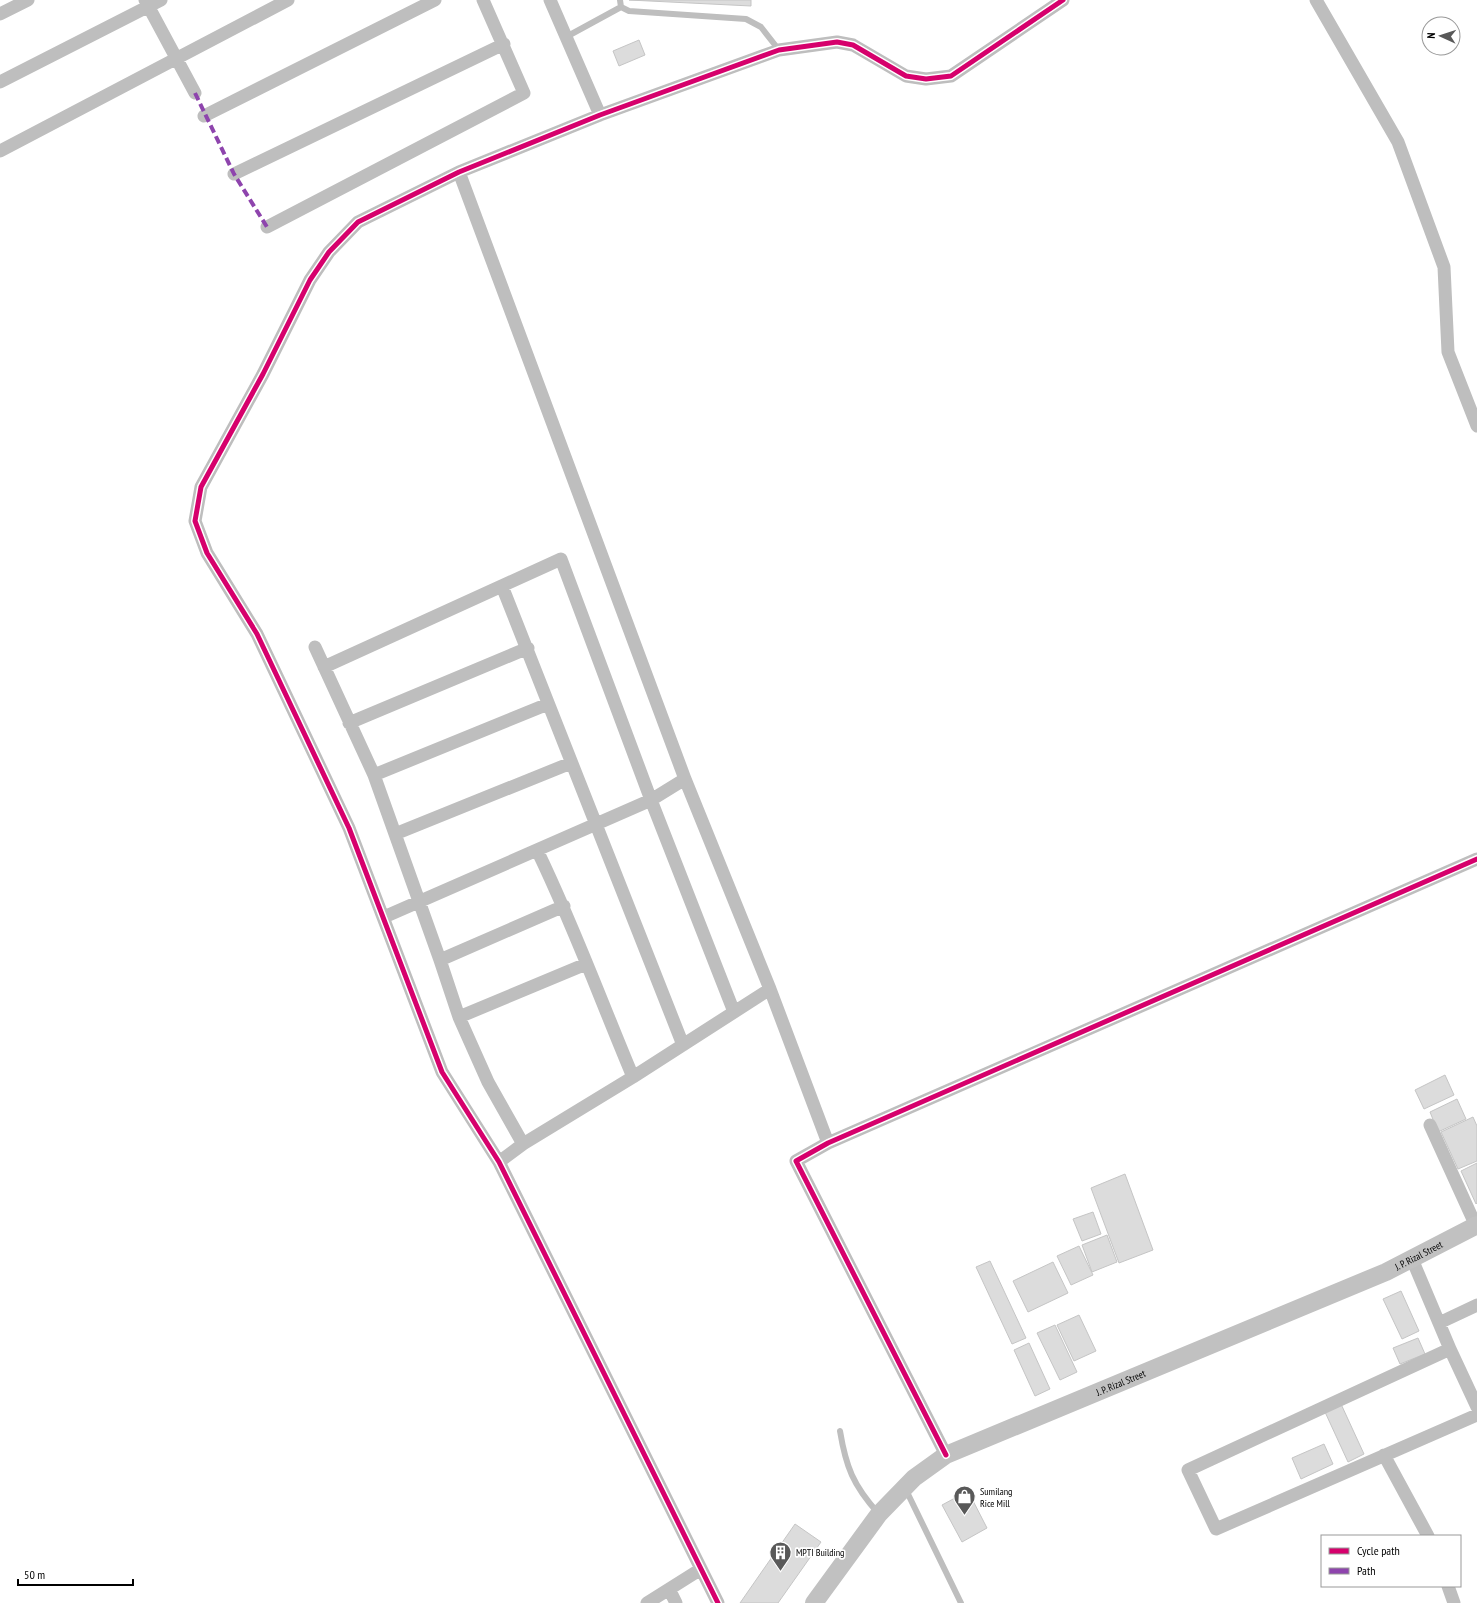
<svg xmlns="http://www.w3.org/2000/svg" width="1477" height="1603" font-family="'PT Sans Narrow',sans-serif">
  <rect width="100%" height="100%" fill="#fff"/>
  <path fill="#dcdcdc" stroke="#c5c5c5" d="M 629,0 L 751,0 L 751,6 Z
    M 639,40 L 645,55 L 619,66 L 613,51 Z
    M 1445,1075 L 1454,1095 L 1424,1109 L 1415,1090 Z
    M 1457,1099 L 1466,1119 L 1438,1132 L 1430,1112 Z
    M 1473,1117 L 1477,1126 L 1477,1161 L 1458,1169 L 1441,1132 Z
    M 1477,1163 L 1477,1203 L 1476,1204 L 1461,1171 Z
    M 1125,1174 L 1153,1250 L 1119,1263 L 1091,1188 Z
    M 1093,1212 L 1101,1234 L 1082,1241 L 1073,1219 Z
    M 1107,1235 L 1117,1262 L 1092,1272 L 1082,1245 Z
    M 1079,1246 L 1093,1275 L 1071,1285 L 1057,1256 Z
    M 990,1261 L 1026,1338 L 1012,1344 L 976,1267 Z
    M 1053,1262 L 1068,1293 L 1028,1312 L 1013,1281 Z
    M 1401,1291 L 1419,1331 L 1402,1339 L 1383,1299 Z
    M 1079,1315 L 1096,1351 L 1074,1361 L 1057,1325 Z
    M 1055,1325 L 1077,1372 L 1060,1380 L 1037,1333 Z
    M 1418,1338 L 1425,1354 L 1400,1364 L 1393,1348 Z
    M 1029,1343 L 1050,1389 L 1035,1396 L 1014,1350 Z
    M 1341,1404 L 1364,1454 L 1348,1462 L 1325,1412 Z
    M 1324,1444 L 1333,1464 L 1301,1479 L 1292,1458 Z
    M 968,1491 L 987,1528 L 962,1542 L 942,1505 Z
    M 795,1524 L 821,1542 L 778,1603 L 740,1603 Z"/>
  <g fill="none" stroke-linecap="round" stroke-linejoin="round">
    <path stroke="#bebebe" stroke-width="6" d="M 620,0 L 621,7 L 629,11 L 746,19 L 761,27 L 779,50
      M 566,37 L 621,7
      M 840,1431 C 846,1467 853,1485 878,1513
      M 906,1490 L 961,1603"/>
    <path stroke="#bebebe" stroke-width="13" d="M 145,0 L 195,93
      M 550,0 L 600,115
      M 1316,0 L 1398,142 L 1444,267 L 1448,352 L 1477,426
      M 0,14 L 28,0
      M 0,82 L 161,0
      M 204,116 L 435,0
      M 0,151 L 288,0
      M 459,172 L 685,779 L 770,989 L 828,1143
      M 234,174 L 504,44
      M 267,227 L 524,93 L 483,0
      M 502,586 L 683,1045
      M 315,647 L 374,775 L 440,960 L 459,1017 L 488,1082 L 523,1144
      M 324,667 L 561,559 L 651,800 L 734,1012
      M 349,723 L 528,648
      M 374,775 L 548,704
      M 395,834 L 571,763
      M 537,850 C 573,924 601,1001 633,1077
      M 384,917 L 651,800 L 685,779
      M 440,960 L 564,906
      M 459,1017 L 586,964
      M 1430,1125 L 1476,1226
      M 499,1162 L 523,1144 L 633,1077 L 770,989
      M 1412,1259 L 1450,1349 L 1477,1407
      M 1439,1323 L 1477,1305
      M 1450,1349 L 1188,1470 L 1216,1529 L 1477,1415
      M 946,1455 L 796,1161 L 828,1143 L 1477,859
      M 1384,1455 L 1428,1536
      M 1448,1586 L 1454,1603
      M 669,1589 L 676,1603
      M 647,1603 L 701,1569
      M 718,1603 L 499,1162 L 442,1072 L 349,828 L 257,634 L 207,553 L 195,521 L 201,487 L 263,374 L 310,280 L 329,252 L 358,222 L 459,172 L 600,115 L 779,50 L 837,42 L 853,45 L 906,76 L 926,79 L 951,76 L 1063,0"/>
    <path stroke="#c1c1c1" stroke-width="18" id="s1" d="M 814,1603 L 879,1514 L 914,1478 L 946,1455 L 1386,1272 L 1477,1225"/>
    <path stroke="#8e44ad" stroke-width="4" stroke-dasharray="8 4" stroke-linecap="butt" d="M 195,93 L 234,174 L 267,227"/>
    <defs>
      <path id="cycleway" d="M 946,1455 L 796,1161 L 828,1143 L 1477,859
        M 718,1603 L 499,1162 L 442,1072 L 349,828 L 257,634 L 207,553 L 195,521 L 201,487 L 263,374 L 310,280 L 329,252 L 358,222 L 459,172 L 600,115 L 779,50 L 837,42 L 853,45 L 906,76 L 926,79 L 951,76 L 1063,0"/>
    </defs>
    <use href="#cycleway" stroke="#fff" stroke-width="8"/>
    <use href="#cycleway" stroke="#d6006c" stroke-width="5"/>
  </g>
  <defs>
    <symbol id="shop-pin" viewBox="-11 -11 22 30"><path d="M0 17L-7.5 6A9.5 9.5 0 1 1 7.5 6Z" fill="#595959" stroke="#fff"/><path d="M-5-2.5h2.3a2.7 3.5 0 0 1 5.4 0H5L5.5 6h-11ZM-1.5-2.5h3a1.5 2.3 0 0 0-3 0Z" fill="#fff"/></symbol>
    <symbol id="building-pin" viewBox="-11 -11 22 30"><path d="M0 17L-7.5 6A9.5 9.5 0 1 1 7.5 6Z" fill="#595959" stroke="#fff"/><path d="M-4-6H4V6H1V3H-1V6H-4ZM-2.5-4.3h1.7v1.8h-1.7ZM.8-4.3h1.7v1.8H.8ZM-2.5-1h1.7V.8h-1.7ZM.8-1h1.7V.8H.8Z" fill="#fff"/></symbol>
  </defs>
  <g fill-rule="evenodd">
    <use href="#shop-pin" x="952" y="1484" width="25" height="34"/>
    <use href="#building-pin" x="768" y="1540" width="25" height="34"/>
  </g>
  <g text-anchor="middle" dominant-baseline="central" stroke-width="3.5" stroke-linejoin="round" paint-order="stroke">
    <g font-size="10" fill="#000" stroke="#fff">
      <text stroke="none"><textPath href="#s1" startOffset="713">J. P. Rizal Street</textPath></text>
      <text stroke="none"><textPath href="#s1" startOffset="389">J. P. Rizal Street</textPath></text>
    </g>
    <g font-size="10" fill="#000" stroke="#fff" text-anchor="start">
      <text x="980" y="1491">Sumilang<tspan x="980" dy="12">Rice Mill</tspan></text>
      <text x="796" y="1552">MPTI Building</text>
    </g>
  </g>
  <rect x="1321" y="1535" width="140" height="52" fill="#ffffff" stroke="#999999"/>
  <rect x="1329" y="1548" width="20" height="6" fill="#d6006c" stroke="#999999"/>
  <text x="1357" y="1555" font-size="12" fill="#000000">Cycle path</text>
  <rect x="1329" y="1568" width="20" height="6" fill="#8e44ad" stroke="#999999"/>
  <text x="1357" y="1575" font-size="12" fill="#000000">Path</text>
  <g transform="translate(1441 36) rotate(273)"><circle r="19" fill="#ffffff" stroke="#999999"/>
  <path d="M0-3L7 15L0 10L-7 15Z" fill="#595959"/>
  <text y="-6" font-size="11" font-weight="bold" text-anchor="middle" fill="#000000">N</text>
  </g>
  <path d="M18 1579v6h115v-6" fill="none" stroke="#000000" stroke-width="2"/>
  <text x="24" y="1579" font-size="12" fill="#000000" stroke="#ffffff" stroke-width="3" paint-order="stroke">50 m</text>
</svg>
